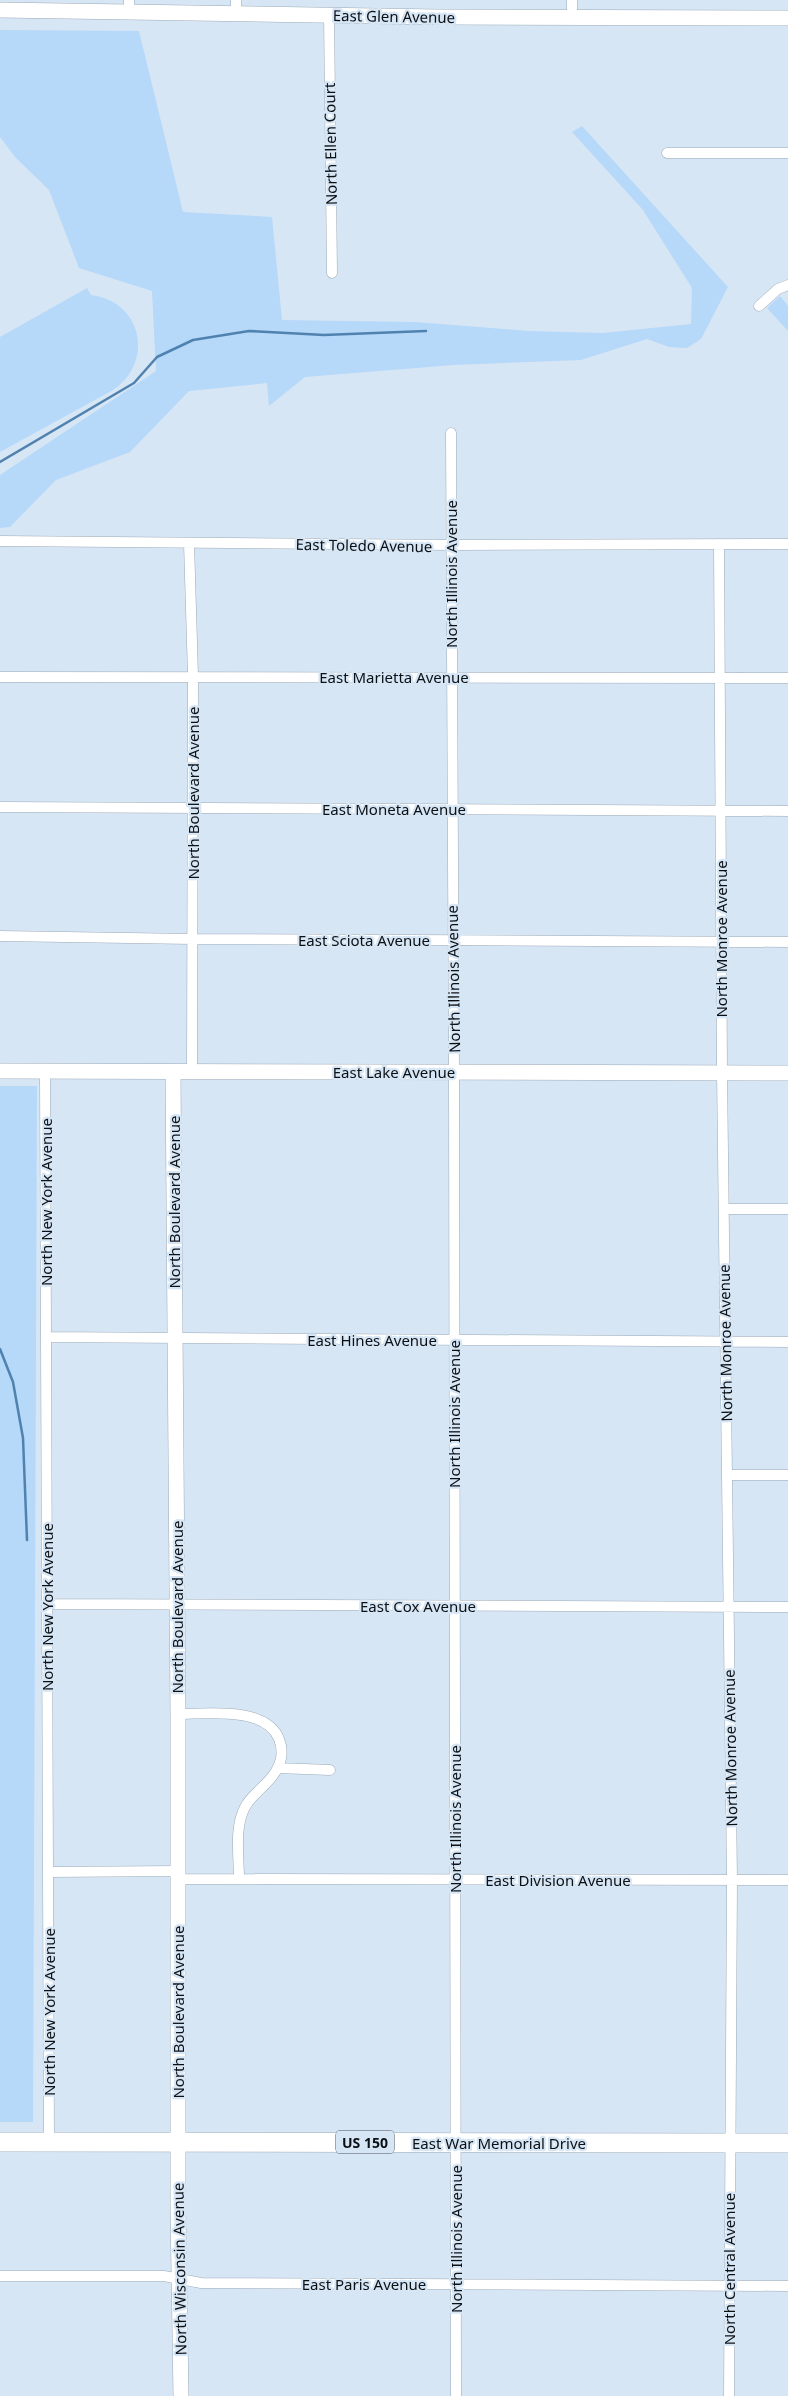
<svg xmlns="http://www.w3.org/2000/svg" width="788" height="2396" font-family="'Noto Sans',sans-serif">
  <rect width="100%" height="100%" fill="#d7e6f5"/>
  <path fill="#b6d8f9" d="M 0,30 L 139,31 L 183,212 L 272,217 L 282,320 L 415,322 L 529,331 L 603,333 L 691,324 L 692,288 L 643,210 L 572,132 L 582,126 L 728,287 L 701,339 L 687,348 L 669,347 L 647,339 L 581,360 L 453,365 L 305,377 L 269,406 L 267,383 L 189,391 L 130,452 L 56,480 L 10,527 L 0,528 L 0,475 L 156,371 L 152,291 L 79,268 L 49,190 L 15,157 L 0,137 Z
    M 87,288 L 91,295 C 142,301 155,362 113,390 L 0,452 L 0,337 Z
    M 780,296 L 788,306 L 788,331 L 767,308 Z
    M 0,1086 L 37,1086 L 33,2122 L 0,2122 Z"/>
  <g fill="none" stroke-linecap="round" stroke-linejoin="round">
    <path stroke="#5082b0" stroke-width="2.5" d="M 0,462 L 134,383 L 157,357 L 193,340 L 249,331 L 324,335 L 426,331
      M 0,1349 L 13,1382 L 23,1438 L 27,1540"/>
    <defs>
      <path id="street" d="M 129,0 L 129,11
        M 572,0 L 572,16
        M 236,13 L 236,0
        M 329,15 L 332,273
        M 667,153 L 788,153
        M 759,306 L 778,289 L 788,285
        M 451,433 L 454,1072 L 456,2396
        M 0,541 L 452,545 L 788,544
        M 189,543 L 193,676 L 192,1072
        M 719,544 L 722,1072 L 732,1880 L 729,2396
        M 0,677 L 788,678
        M 0,807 L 788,811
        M 0,936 L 193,939 L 788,942
        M 45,1071 L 49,2142
        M 724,1209 L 788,1209
        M 46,1337 L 788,1342
        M 727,1475 L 788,1475
        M 47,1604 L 788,1607
        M 178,1714 C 207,1714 266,1706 279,1739 C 283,1749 282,1760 277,1769 C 270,1784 253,1792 245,1807 C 234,1828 239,1856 239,1879
        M 278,1768 L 330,1770
        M 49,1872 L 178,1871
        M 178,1879 L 788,1880
        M 0,2276 L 164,2276 L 201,2283 L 788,2286"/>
      <path id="secondary" d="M 0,10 L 438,17 L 788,18
        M 0,1071 L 788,1073
        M 173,1072 L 178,1716 L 178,2210 L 181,2396"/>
      <path id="highway" d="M 0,2142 L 788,2143"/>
    </defs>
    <use href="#street" stroke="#9baab8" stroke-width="11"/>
    <use href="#secondary" stroke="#9baab8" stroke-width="16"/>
    <use href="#highway" stroke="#9baab8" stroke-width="20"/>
    <use href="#street" stroke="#fff" stroke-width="10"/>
    <use href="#secondary" stroke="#fff" stroke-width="15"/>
    <use href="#highway" stroke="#fff" stroke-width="19"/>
  </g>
  <g text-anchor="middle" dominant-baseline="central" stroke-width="4.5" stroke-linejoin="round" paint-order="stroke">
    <rect fill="#d7e6f5" stroke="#485058" stroke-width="1" x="336" y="2130.5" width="58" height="23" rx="4"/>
    <g font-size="14" font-weight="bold" fill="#0b1015">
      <text x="365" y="2142">US 150</text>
    </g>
    <g font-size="15" fill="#0b1015" stroke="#d7e6f5">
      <text transform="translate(394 16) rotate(1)">East Glen Avenue</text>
      <text transform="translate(330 144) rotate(-91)">North Ellen Court</text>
      <text transform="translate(364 545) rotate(1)">East Toledo Avenue</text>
      <text transform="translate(451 574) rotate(-90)">North Illinois Avenue</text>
      <text x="394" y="677">East Marietta Avenue</text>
      <text transform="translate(193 793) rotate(-90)">North Boulevard Avenue</text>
      <text x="394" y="809">East Moneta Avenue</text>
      <text transform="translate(721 939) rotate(-90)">North Monroe Avenue</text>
      <text x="364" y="940">East Sciota Avenue</text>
      <text transform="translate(453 979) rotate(-91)">North Illinois Avenue</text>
      <text x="394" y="1072">East Lake Avenue</text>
      <text transform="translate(46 1202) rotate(-90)">North New York Avenue</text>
      <text transform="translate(174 1202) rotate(-90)">North Boulevard Avenue</text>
      <text x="372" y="1340">East Hines Avenue</text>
      <text transform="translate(725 1343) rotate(-91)">North Monroe Avenue</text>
      <text transform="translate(454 1414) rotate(-90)">North Illinois Avenue</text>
      <text x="418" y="1606">East Cox Avenue</text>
      <text transform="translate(47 1607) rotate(-90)">North New York Avenue</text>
      <text transform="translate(177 1607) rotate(-90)">North Boulevard Avenue</text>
      <text transform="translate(730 1748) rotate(-91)">North Monroe Avenue</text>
      <text transform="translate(455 1819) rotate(-90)">North Illinois Avenue</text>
      <text x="558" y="1880">East Division Avenue</text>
      <text transform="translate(49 2012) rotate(-90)">North New York Avenue</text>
      <text transform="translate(178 2012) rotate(-90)">North Boulevard Avenue</text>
      <text x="499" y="2143">East War Memorial Drive</text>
      <text transform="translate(456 2239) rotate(-90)">North Illinois Avenue</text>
      <text transform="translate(179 2269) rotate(-91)">North Wisconsin Avenue</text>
      <text transform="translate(729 2269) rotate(-90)">North Central Avenue</text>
      <text x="364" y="2284">East Paris Avenue</text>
    </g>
  </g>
</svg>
